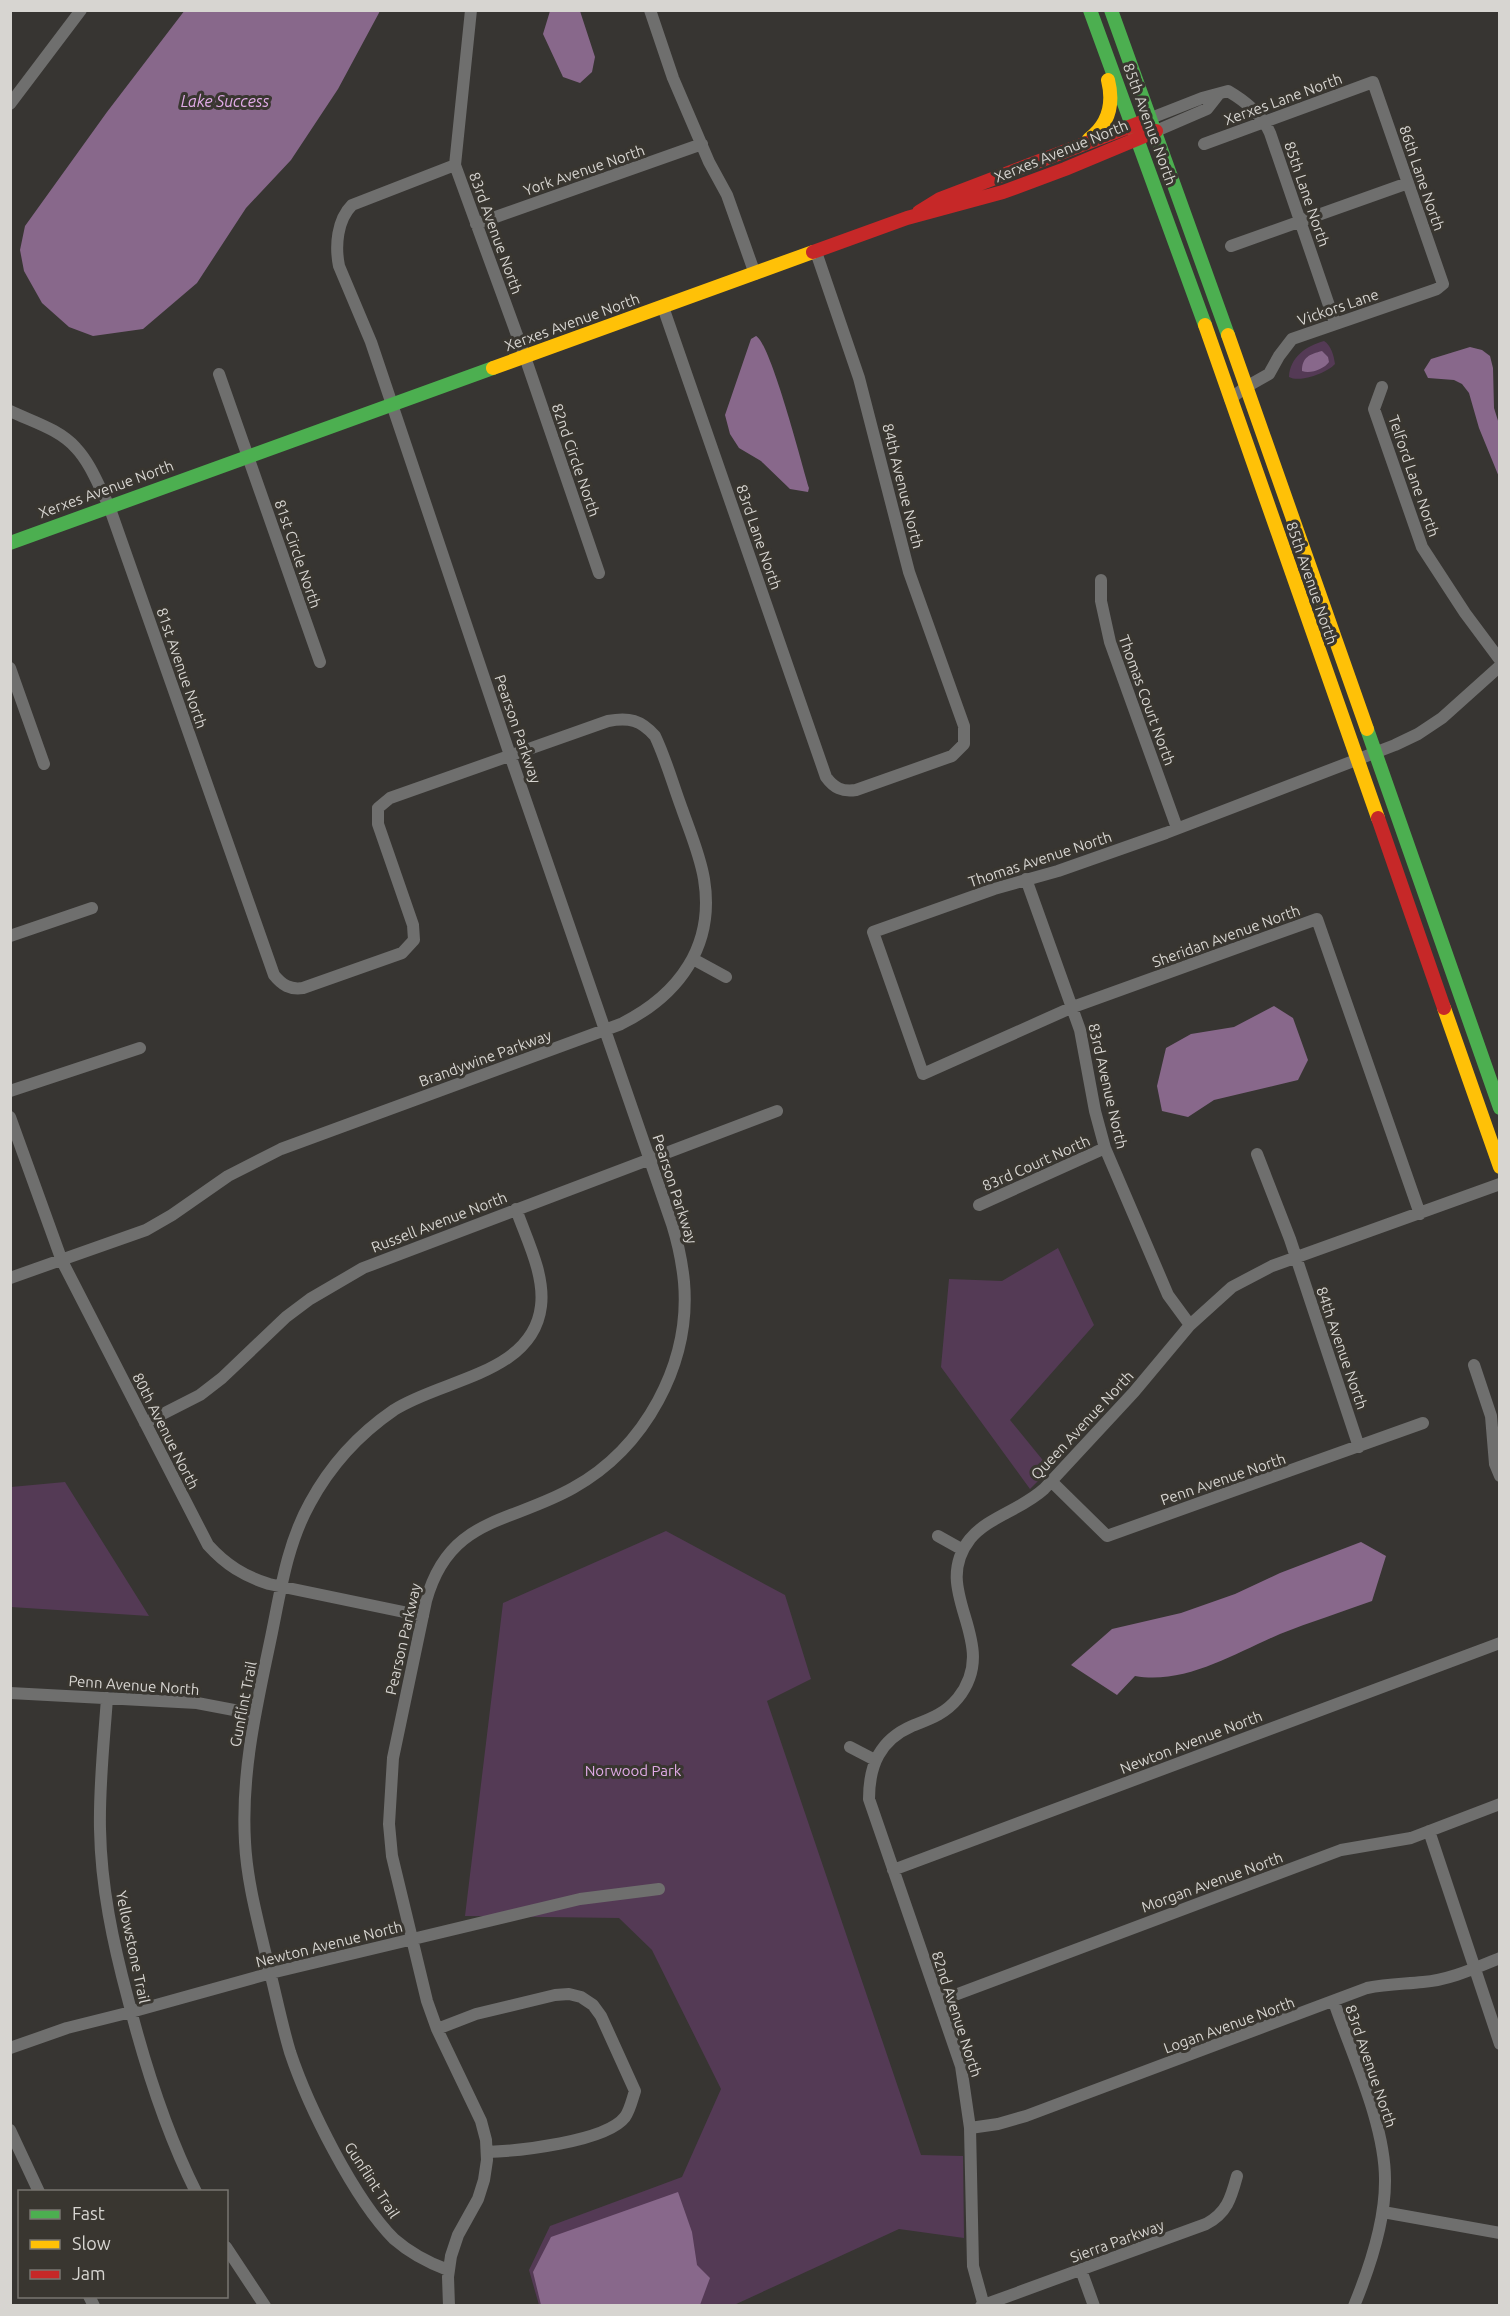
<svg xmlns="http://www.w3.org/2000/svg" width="1510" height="2316" font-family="Ubuntu,sans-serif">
  <rect width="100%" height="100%" fill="#373532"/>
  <path fill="#543a55" d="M 1324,341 C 1331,345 1334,356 1335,364 C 1327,373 1300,383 1289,377 C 1290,357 1306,346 1324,341 Z
    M 1058,1248 L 1094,1325 L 1010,1420 L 1050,1469 L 1030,1489 L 941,1367 L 949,1279 L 1002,1281 Z
    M 65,1482 L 149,1616 L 11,1607 L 11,1487 Z
    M 666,1531 L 785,1595 L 811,1679 L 767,1701 L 921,2155 L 963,2156 L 964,2238 L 899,2229 L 734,2305 L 539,2305 L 529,2270 L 550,2226 L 682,2177 L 721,2089 L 652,1950 L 619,1918 L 465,1916 L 503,1603 Z"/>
  <path fill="#88688b" d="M 185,10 L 380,11 L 338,89 L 291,160 L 246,208 L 197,283 L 143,329 L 93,336 L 69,327 L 42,303 L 24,271 L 20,250 L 25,226 L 107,112 Z
    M 550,11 L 580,11 L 595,57 L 592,72 L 580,83 L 563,77 L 543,34 Z
    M 756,336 C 771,344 802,465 809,488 L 808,492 L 790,489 L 761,461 L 739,448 L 730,434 L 725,415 L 751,339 Z
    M 1470,347 L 1482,350 L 1490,356 L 1493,368 L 1494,408 L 1499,424 L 1499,477 L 1479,428 L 1469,393 L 1462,384 L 1454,380 L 1428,378 L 1424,370 L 1431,359 Z
    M 1322,351 L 1328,357 L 1329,362 C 1324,369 1311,374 1302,371 C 1302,357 1310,354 1322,351 Z
    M 1274,1006 L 1293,1018 L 1308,1060 L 1298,1080 L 1214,1100 L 1188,1117 L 1162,1111 L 1157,1086 L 1166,1048 L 1191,1034 L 1234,1027 Z
    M 1361,1542 L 1386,1556 L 1372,1601 C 1342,1612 1310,1622 1280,1634 C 1235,1653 1185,1685 1135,1676 L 1117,1695 L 1071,1665 L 1112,1629 L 1181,1613 L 1235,1594 L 1280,1573 Z
    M 678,2192 L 692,2232 L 697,2265 L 710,2278 L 700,2305 L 541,2305 L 533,2272 L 551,2237 Z"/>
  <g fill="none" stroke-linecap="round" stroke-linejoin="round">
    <path stroke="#6f6f6e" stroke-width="12" d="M 471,10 L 455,165 L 525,357 L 599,573
      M 650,10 L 673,78 L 709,162 L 727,195 L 755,274
      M 10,104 L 81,10
      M 1151,118 L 1202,98 L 1228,91 C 1245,101 1262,114 1270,133 L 1335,323
      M 1156,131 L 1207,109 L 1218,95
      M 1204,144 L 1373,82 L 1443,284 L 1437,289 L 1292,339 L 1279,356 L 1269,374 L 1246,387 L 1230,399
      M 476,224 L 702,144
      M 1231,246 L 1408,183
      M 663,307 L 826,777 C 834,788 842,792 856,790 L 952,756 L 964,744 L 964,726 L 909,572 L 859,378 L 816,252
      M 219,374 L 320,662
      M 1382,387 L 1374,409 L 1422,547 L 1465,613 L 1500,660
      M 10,411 C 33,422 59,429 76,448 C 91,464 99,487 109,506 L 274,975 C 282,985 290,990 303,988 L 402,953 L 414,940 L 413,925 L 378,824 L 378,808 L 390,798 L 608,721 C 629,717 641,720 655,736 C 666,759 673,785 682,809 C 690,832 700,855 704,879 C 715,946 679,995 621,1024 L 281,1149 L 228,1176 L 172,1215 L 146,1230 L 10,1278
      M 1101,580 L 1101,601 L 1110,642 L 1177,828
      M 10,668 L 44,764
      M 1026,879 L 1080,1030 L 1095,1111 L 1105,1148 L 1168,1295 L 1190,1325
      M 10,936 L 92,908
      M 693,959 L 726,977
      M 10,1091 L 140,1048
      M 10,1117 L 62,1261 L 208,1545 C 226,1565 244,1576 269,1584 L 423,1616
      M 1257,1154 L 1290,1239 L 1359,1447
      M 979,1205 L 1105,1148
      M 1420,1214 L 1317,919 L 1073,1007 L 923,1074 L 873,932 L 994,889 L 1058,871 L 1166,833 L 1395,745 L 1418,734 L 1442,718 L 1500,666
      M 1474,1365 L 1491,1416 L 1495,1464 L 1500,1476
      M 145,1423 L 200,1395 L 222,1378 L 286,1317 L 310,1299 L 363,1268 L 777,1111
      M 1051,1481 L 1107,1536 L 1423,1423
      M 938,1536 L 963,1550
      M 10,1693 L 197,1703 L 255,1714
      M 107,1698 C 104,1741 99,1785 100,1829 C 101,1887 113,1943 128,1999 C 145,2066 165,2130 196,2192
      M 850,1747 L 875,1760
      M 1429,1831 L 1500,2044
      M 893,1870 L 1500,1643
      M 939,2001 L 1341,1850 L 1411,1838 L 1500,1804
      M 1334,2002 C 1352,2055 1386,2126 1385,2182 C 1385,2223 1370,2267 1354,2306
      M 437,2029 L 476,2014 L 555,1995 L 569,1994 L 581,1997 L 593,2005 L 601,2016 L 635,2091 C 632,2100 630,2110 625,2117 C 606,2142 517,2151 487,2152
      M 10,2048 L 67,2028 L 131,2012 L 271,1973 L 580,1899 L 659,1889
      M 970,2128 L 998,2124 L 1026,2116 L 1367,1988 C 1387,1984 1404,1984 1423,1982 C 1450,1980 1475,1968 1500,1958
      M 10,2130 L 39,2192
      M 1383,2212 L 1500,2233
      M 226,2247 L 265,2306
      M 448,2270 C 429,2263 410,2253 394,2239 C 354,2199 308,2106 290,2052 C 281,2022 275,1990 267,1960 C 258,1921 247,1882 245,1842 C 241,1774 256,1708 270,1642 C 280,1595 286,1546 310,1503 C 330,1466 359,1434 394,1410 C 442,1379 533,1374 541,1306 C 545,1274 526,1238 516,1209
      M 1081,2270 L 1094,2306
      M 89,2296 L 94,2306
      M 449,2306 L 448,2277 L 451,2256 L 458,2235 L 478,2199 L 484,2180 L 487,2160 L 486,2140 L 481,2121 L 437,2029 L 427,2001 L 392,1856 L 389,1824 L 393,1758 L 426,1601 C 449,1517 509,1524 573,1488 C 645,1448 691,1364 684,1282 C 682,1262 678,1243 672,1224 L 510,755 L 371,342 L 339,266 C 335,246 337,220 352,205 L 455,165
      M 981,2306 L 1206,2224 C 1227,2213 1231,2198 1237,2176
      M 984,2306 L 973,2266 L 970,2128 L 961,2066 L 869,1799 C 869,1765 880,1740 912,1726 C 930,1719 945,1714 958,1698 C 1003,1641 928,1593 970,1539 C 988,1517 1021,1510 1044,1489 L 1134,1392 L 1190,1325 L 1232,1287 L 1272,1266 L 1500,1184"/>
    <path stroke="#4caf50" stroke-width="14" d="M 1090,10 L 1205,325
      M 1111,10 L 1228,335
      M 10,543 L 493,368
      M 1367,729 L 1500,1108"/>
    <path stroke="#ffc107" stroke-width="14" d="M 1089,139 C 1109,124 1114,104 1108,80
      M 1205,325 L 1378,818
      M 1228,335 L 1367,729
      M 493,368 L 813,252
      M 1444,1008 L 1500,1167"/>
    <path stroke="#c62828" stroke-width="14" d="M 919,212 L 940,199 L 1142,122
      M 813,252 L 907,218 L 1003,192 L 1065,169 L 1156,131
      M 1378,818 L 1444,1008"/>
  </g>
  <g text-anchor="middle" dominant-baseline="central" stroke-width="6" stroke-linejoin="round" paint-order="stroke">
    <g font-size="15" fill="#d7d5d1" stroke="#393630">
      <text transform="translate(1283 99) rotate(-20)">Xerxes Lane North</text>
      <text transform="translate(1150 124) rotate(70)">85th Avenue North</text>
      <text transform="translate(1061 151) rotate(-22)">Xerxes Avenue North</text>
      <text transform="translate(584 170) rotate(-19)">York Avenue North</text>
      <text transform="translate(1422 178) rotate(71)">86th Lane North</text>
      <text transform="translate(1307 194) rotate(71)">85th Lane North</text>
      <text transform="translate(496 233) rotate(70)">83rd Avenue North</text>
      <text transform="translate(1338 307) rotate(-19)">Vickors Lane</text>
      <text transform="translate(572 322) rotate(-20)">Xerxes Avenue North</text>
      <text transform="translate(576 460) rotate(71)">82nd Circle North</text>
      <text transform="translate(1414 476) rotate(71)">Telford Lane North</text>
      <text transform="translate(903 486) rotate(76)">84th Avenue North</text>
      <text transform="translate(106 489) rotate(-20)">Xerxes Avenue North</text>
      <text transform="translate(759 537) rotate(71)">83rd Lane North</text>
      <text transform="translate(298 554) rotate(71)">81st Circle North</text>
      <text transform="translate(1312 583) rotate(71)">85th Avenue North</text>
      <text transform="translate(182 668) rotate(71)">81st Avenue North</text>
      <text transform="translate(1147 700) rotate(70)">Thomas Court North</text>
      <text transform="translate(518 729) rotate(71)">Pearson Parkway</text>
      <text transform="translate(1040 859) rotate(-18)">Thomas Avenue North</text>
      <text transform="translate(1226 936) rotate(-20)">Sheridan Avenue North</text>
      <text transform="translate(485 1058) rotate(-20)">Brandywine Parkway</text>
      <text transform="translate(1108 1086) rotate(77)">83rd Avenue North</text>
      <text transform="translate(1036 1163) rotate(-24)">83rd Court North</text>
      <text transform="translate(675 1189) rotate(72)">Pearson Parkway</text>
      <text transform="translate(439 1222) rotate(-21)">Russell Avenue North</text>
      <text transform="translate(1342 1348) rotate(71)">84th Avenue North</text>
      <text transform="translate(1082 1425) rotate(-47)">Queen Avenue North</text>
      <text transform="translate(166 1431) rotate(63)">80th Avenue North</text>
      <text transform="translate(1223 1479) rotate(-19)">Penn Avenue North</text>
      <text transform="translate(403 1639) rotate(-77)">Pearson Parkway</text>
      <text transform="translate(134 1685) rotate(4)">Penn Avenue North</text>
      <text transform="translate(243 1704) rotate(-79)">Gunflint Trail</text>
      <text transform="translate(1191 1742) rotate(-21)">Newton Avenue North</text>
      <text transform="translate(1212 1882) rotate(-20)">Morgan Avenue North</text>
      <text transform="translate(329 1944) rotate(-14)">Newton Avenue North</text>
      <text transform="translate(133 1947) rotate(78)">Yellowstone Trail</text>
      <text transform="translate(957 2014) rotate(72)">82nd Avenue North</text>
      <text transform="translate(1229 2025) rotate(-20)">Logan Avenue North</text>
      <text transform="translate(1371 2066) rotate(71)">83rd Avenue North</text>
      <text transform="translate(372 2180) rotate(57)">Gunflint Trail</text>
      <text transform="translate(1117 2241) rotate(-20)">Sierra Parkway</text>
    </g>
    <g font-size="15" fill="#e0aae6" stroke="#393630">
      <text x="633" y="1770">Norwood Park</text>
    </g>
    <g font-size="16" font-style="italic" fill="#e1abe7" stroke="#393630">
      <text x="225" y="101">Lake Success</text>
    </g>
  </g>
  <rect width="1510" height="2316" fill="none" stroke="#d7d5d1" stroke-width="24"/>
  <rect x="18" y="2190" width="210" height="108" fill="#393630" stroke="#787670" stroke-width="1.5"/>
  <rect x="30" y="2210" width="30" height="9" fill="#4caf50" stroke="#787670" stroke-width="1.5"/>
  <text x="72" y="2220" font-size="18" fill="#d7d5d1">Fast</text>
  <rect x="30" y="2240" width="30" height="9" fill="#ffc107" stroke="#787670" stroke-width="1.5"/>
  <text x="72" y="2250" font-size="18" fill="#d7d5d1">Slow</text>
  <rect x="30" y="2270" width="30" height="9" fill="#c62828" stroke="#787670" stroke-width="1.5"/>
  <text x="72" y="2280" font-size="18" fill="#d7d5d1">Jam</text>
</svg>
